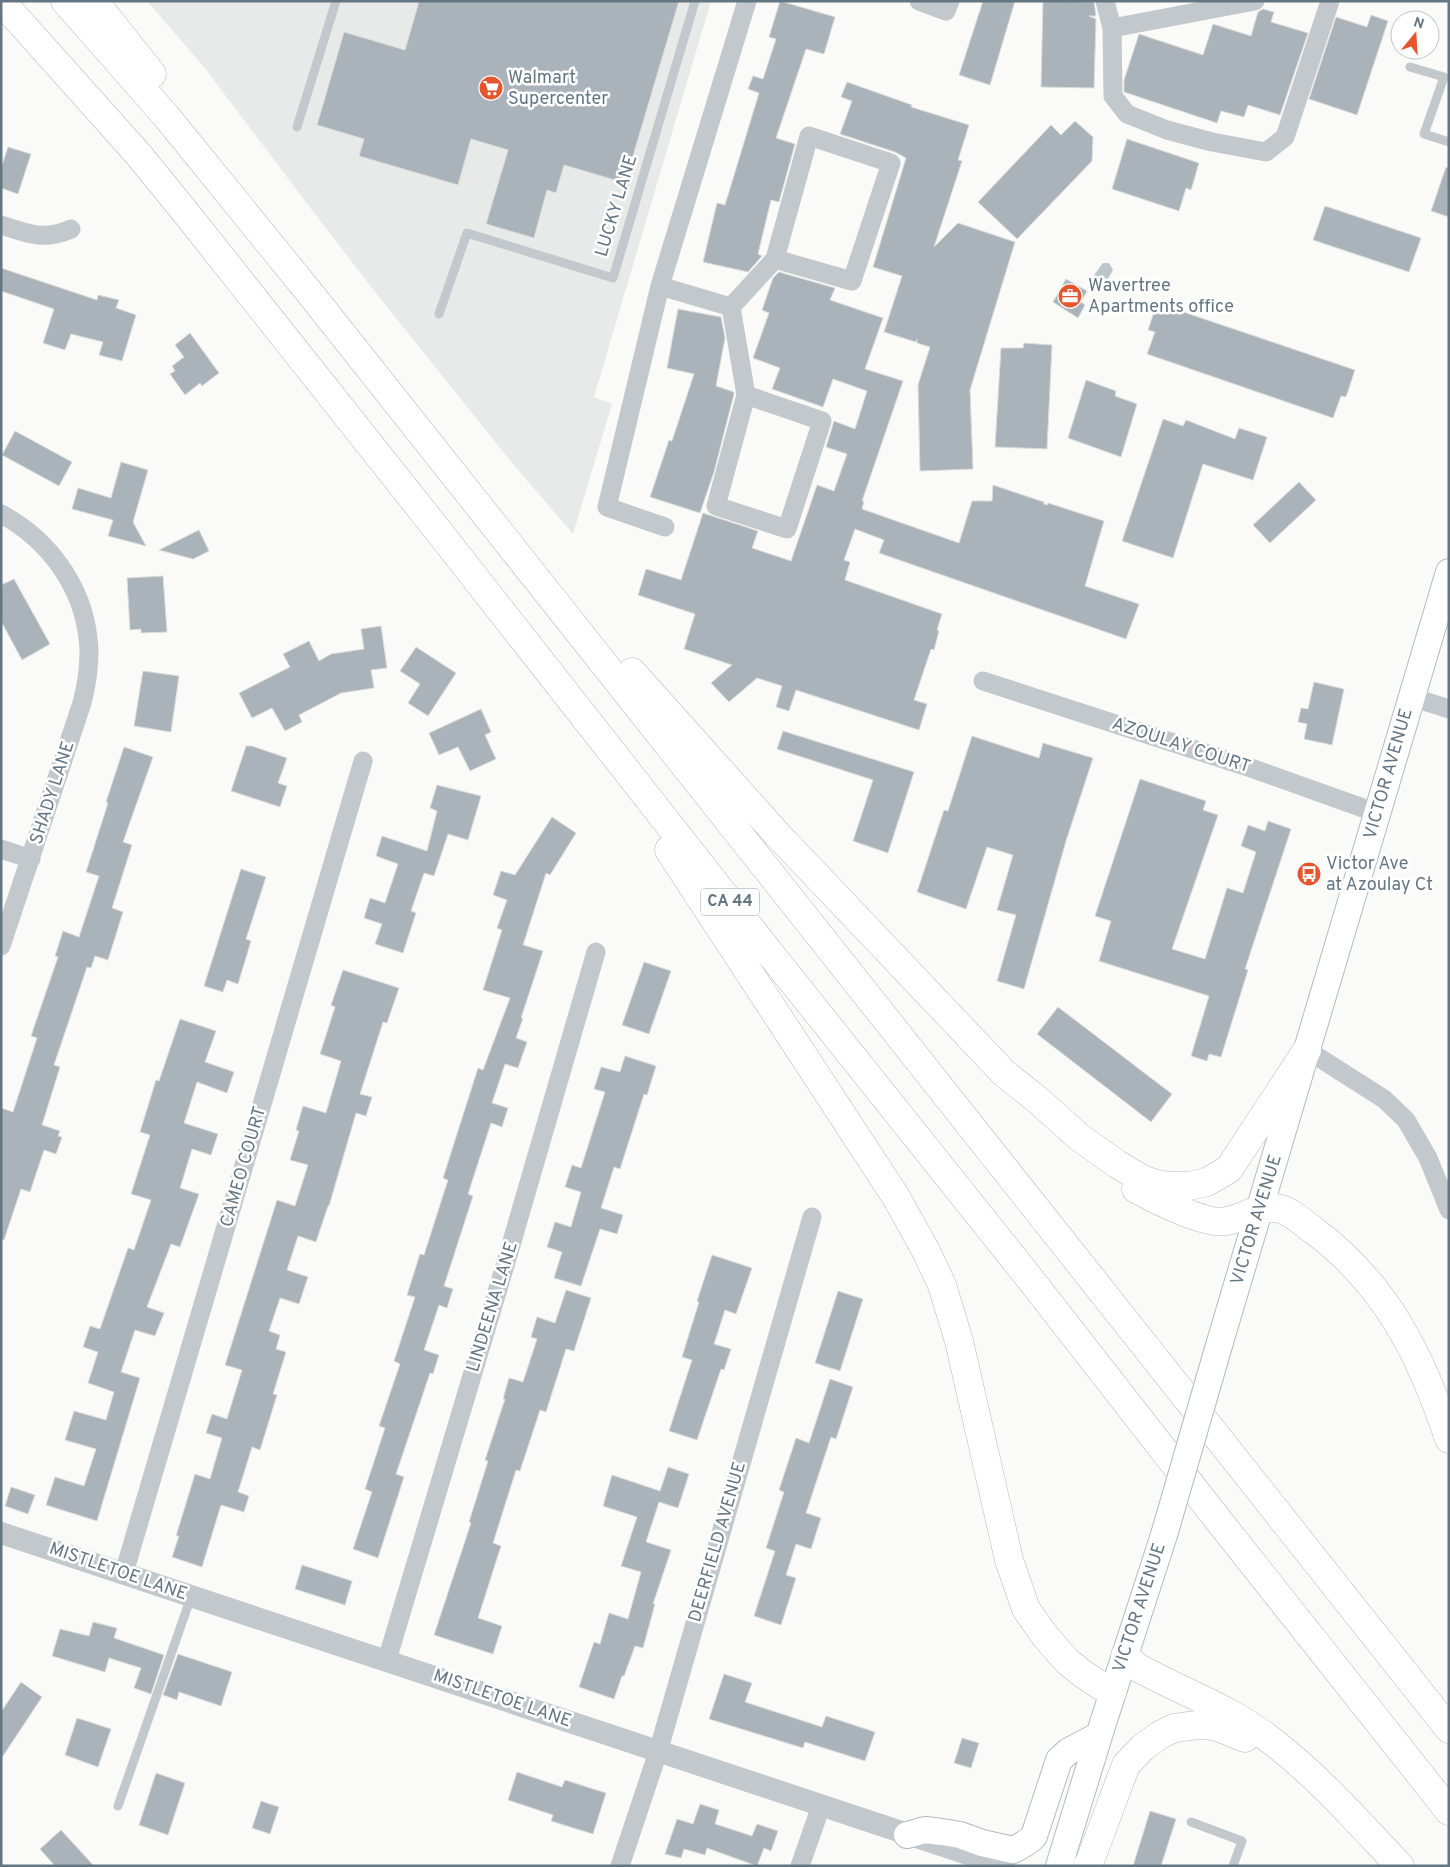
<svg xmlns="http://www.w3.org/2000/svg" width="1450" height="1867" font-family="Overpass,sans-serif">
  <rect width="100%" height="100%" fill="#fafaf8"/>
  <path fill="#e8e9e9" d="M 147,1 L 711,1 L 594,397 L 612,404 L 573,534 L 513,464 L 375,292 L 305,201 L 204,67 Z"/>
  <path fill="#bbc7cb" d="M 1103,263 L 1109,263 L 1113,270 L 1102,290 L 1091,287 L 1089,282 Z"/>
  <path fill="#aab3b9" stroke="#dcdcda" d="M 419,1 L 679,1 L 625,183 L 564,165 L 556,193 L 547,190 L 534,238 L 486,224 L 508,150 L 471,139 L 458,185 L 359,156 L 364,139 L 317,125 L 344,32 L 405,50 Z
    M 780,1 L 835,17 L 824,54 L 806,49 L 776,138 L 795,144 L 779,202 L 771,200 L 758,254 L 762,256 L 748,272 L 703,262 L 717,203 L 725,205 L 759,93 L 748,89 L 753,76 L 763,79 L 776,39 L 769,37 Z
    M 983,1 L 1015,1 L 990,85 L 959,75 Z
    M 1043,1 L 1094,2 L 1096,16 L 1089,16 L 1096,19 L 1094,88 L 1041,87 Z
    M 1263,9 L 1274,12 L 1271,22 L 1308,33 L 1280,115 L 1248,105 L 1244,117 L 1221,111 L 1217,123 L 1124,92 L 1124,80 L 1139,34 L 1203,55 L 1213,24 L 1251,36 L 1258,12 Z
    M 1371,15 L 1388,21 L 1357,115 L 1309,99 L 1336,17 L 1367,27 Z
    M 847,82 L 912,105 L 911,107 L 969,125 L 958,160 L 962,161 L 934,247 L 958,223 L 1015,242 L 970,390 L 973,469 L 920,471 L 918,385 L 930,347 L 917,343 L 917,339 L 916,342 L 884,332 L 902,276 L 873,267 L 906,158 L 895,152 L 840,134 L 852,101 L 841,97 Z
    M 1075,121 L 1093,137 L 1092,161 L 1017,239 L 978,202 L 1051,125 L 1061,135 Z
    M 1127,139 L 1199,163 L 1191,190 L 1186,188 L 1179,211 L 1112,189 Z
    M 8,147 L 31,154 L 18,194 L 1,188 L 1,168 Z
    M 1446,167 L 1449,168 L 1449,217 L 1431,211 Z
    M 1325,206 L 1421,238 L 1409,272 L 1313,240 Z
    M 1,268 L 97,300 L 98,295 L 119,300 L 116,308 L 136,315 L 122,361 L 99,355 L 103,342 L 71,334 L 65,350 L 43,343 L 54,309 L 1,291 Z
    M 779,272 L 835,288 L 830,300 L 883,318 L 865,369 L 903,381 L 862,501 L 864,501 L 862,509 L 959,543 L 972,501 L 992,501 L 993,485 L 1044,502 L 1044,504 L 1047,505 L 1048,503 L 1104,521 L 1085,586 L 1139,604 L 1126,639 L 879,553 L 884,540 L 855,529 L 844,560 L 850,562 L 845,580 L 942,614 L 937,630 L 939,631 L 934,650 L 931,649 L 914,700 L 927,704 L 919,730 L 796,690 L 789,711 L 776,707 L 782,686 L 757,678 L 729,702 L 711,683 L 732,665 L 684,649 L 695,614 L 638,595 L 646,569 L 681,580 L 703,513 L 758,531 L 752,548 L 791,561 L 817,485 L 834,491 L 847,454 L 826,447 L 834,421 L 855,429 L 867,391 L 833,379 L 823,407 L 772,389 L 780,368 L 753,358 L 769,313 L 762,310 L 773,278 Z
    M 1066,279 L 1087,291 L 1081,302 L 1085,305 L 1078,318 L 1053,302 Z
    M 1157,303 L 1355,370 L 1346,397 L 1341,396 L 1333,418 L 1147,354 L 1155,332 L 1148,330 Z
    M 678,309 L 721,317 L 725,338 L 716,386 L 734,392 L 734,394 L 714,472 L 700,513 L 650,497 L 669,440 L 672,441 L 694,374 L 667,368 Z
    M 190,333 L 219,373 L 202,386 L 200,383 L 185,395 L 170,374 L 175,371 L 172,366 L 184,357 L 175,345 Z
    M 1024,343 L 1052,345 L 1047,449 L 995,447 L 1001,348 L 1023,348 Z
    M 1086,380 L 1116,391 L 1115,396 L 1137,404 L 1121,457 L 1068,438 Z
    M 1163,419 L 1183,426 L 1186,420 L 1235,439 L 1239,428 L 1267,437 L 1253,480 L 1203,464 L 1173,558 L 1122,541 Z
    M 15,431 L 72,462 L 59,486 L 2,455 Z
    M 121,462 L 148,470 L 133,522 L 146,546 L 108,536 L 113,520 L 72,509 L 78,488 L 111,498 Z
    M 1299,482 L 1316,500 L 1270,543 L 1253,525 Z
    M 199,530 L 209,551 L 193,559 L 159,550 Z
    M 163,576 L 167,632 L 141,633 L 141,629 L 130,630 L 127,578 Z
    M 14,579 L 50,644 L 22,660 L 1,621 L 1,585 Z
    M 381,626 L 387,668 L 371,670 L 374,688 L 341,693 L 299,715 L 302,722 L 285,731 L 272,708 L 252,718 L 239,693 L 290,667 L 283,654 L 309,641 L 319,661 L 331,654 L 364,649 L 361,629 Z
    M 416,647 L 456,673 L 428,716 L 408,703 L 420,684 L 400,671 Z
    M 143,671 L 179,676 L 171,732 L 134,726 Z
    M 1314,682 L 1344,689 L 1332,745 L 1304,739 L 1307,724 L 1298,722 L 1301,708 L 1308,709 Z
    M 481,709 L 491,732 L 485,735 L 496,759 L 470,771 L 458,747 L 439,755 L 429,733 Z
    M 783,731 L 914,772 L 888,853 L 853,841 L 873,780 L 777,749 Z
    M 972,736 L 1039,758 L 1043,743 L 1093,758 L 1066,841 L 1024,989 L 997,981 L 1016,915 L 997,910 L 1013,855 L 987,847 L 966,909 L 917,892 L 944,810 L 948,811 Z
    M 246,746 L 252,746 L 287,758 L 278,783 L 287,786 L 280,807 L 231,791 Z
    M 124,747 L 153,757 L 123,842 L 132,845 L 112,908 L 123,912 L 108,960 L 95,956 L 91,968 L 87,967 L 54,1065 L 60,1067 L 42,1125 L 60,1131 L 58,1136 L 62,1137 L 56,1154 L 44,1150 L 30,1192 L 21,1189 L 4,1240 L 1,1239 L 1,1108 L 13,1112 L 37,1038 L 31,1036 L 58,957 L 55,956 L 63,931 L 79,937 L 99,876 L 86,872 L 108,803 L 106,802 Z
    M 1140,779 L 1206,801 L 1203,810 L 1218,815 L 1172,949 L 1205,959 L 1227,888 L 1243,893 L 1256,852 L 1241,846 L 1248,825 L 1265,831 L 1268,821 L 1291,829 L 1245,969 L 1248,970 L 1221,1057 L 1209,1054 L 1207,1061 L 1191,1056 L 1209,996 L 1099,961 L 1111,921 L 1095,916 Z
    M 437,785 L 481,796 L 468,840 L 448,834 L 434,876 L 424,873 L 411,911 L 416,913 L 403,953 L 375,944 L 382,924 L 364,918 L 370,898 L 385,903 L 398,864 L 376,856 L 382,836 L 427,851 L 437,811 L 430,808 Z
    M 552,817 L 576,833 L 550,875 L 546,873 L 523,945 L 543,951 L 521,1018 L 523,1018 L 516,1038 L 527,1042 L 518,1068 L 505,1064 L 492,1103 L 508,1108 L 502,1127 L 491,1123 L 468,1194 L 473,1196 L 444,1286 L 453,1289 L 447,1308 L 439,1305 L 424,1350 L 439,1355 L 433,1374 L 430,1373 L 396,1474 L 404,1477 L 378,1558 L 353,1549 L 372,1492 L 365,1489 L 385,1428 L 379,1426 L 400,1364 L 394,1361 L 415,1297 L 407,1295 L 420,1254 L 424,1255 L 448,1180 L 443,1178 L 478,1068 L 483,1070 L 510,998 L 483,990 L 502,930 L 497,928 L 507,900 L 493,895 L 501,871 L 515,875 Z
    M 241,869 L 266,877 L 246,939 L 251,941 L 238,984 L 227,980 L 223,992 L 204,986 Z
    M 644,962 L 671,971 L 649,1034 L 622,1025 Z
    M 343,970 L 399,988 L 387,1023 L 383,1022 L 360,1094 L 372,1097 L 366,1116 L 356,1113 L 329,1206 L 328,1206 L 316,1242 L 298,1236 L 287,1270 L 308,1277 L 299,1304 L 280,1298 L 269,1331 L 280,1335 L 276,1349 L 286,1352 L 273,1394 L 277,1395 L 260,1450 L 252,1447 L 238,1492 L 249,1496 L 244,1512 L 221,1505 L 202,1567 L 172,1557 L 179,1536 L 176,1536 L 195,1474 L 210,1479 L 222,1438 L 206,1433 L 212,1414 L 227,1419 L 242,1370 L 225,1365 L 277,1200 L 295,1206 L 308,1165 L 290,1160 L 299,1131 L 296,1130 L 303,1106 L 326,1113 L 341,1061 L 320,1054 L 335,1007 L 331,1005 Z
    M 1058,1007 L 1172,1094 L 1151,1122 L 1037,1034 Z
    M 180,1019 L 216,1031 L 205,1062 L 234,1072 L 227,1093 L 197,1082 L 184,1123 L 218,1134 L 211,1155 L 192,1149 L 180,1188 L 199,1194 L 180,1247 L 171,1244 L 147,1307 L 164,1313 L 155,1336 L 135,1330 L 121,1372 L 140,1378 L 97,1521 L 46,1505 L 55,1477 L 84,1486 L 96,1449 L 65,1440 L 74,1411 L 106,1420 L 114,1392 L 88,1383 L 98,1352 L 83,1347 L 90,1326 L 100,1329 L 128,1248 L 134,1250 L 151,1200 L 131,1194 L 150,1135 L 140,1132 L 156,1080 L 159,1081 Z
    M 625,1056 L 656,1066 L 647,1095 L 644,1094 L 620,1169 L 614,1167 L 601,1208 L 623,1215 L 617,1234 L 600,1229 L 581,1286 L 554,1278 L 562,1252 L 547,1247 L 555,1222 L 571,1227 L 581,1192 L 565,1187 L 572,1165 L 581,1168 L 605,1092 L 594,1089 L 601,1067 L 620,1072 Z
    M 712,1255 L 752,1268 L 736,1314 L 725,1310 L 714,1344 L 731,1349 L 724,1370 L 721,1369 L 697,1440 L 669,1431 L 692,1360 L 682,1357 L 699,1302 L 697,1301 Z
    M 566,1290 L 591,1298 L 574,1351 L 566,1349 L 546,1412 L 540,1410 L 520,1471 L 516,1470 L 493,1543 L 501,1546 L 478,1618 L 502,1626 L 493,1654 L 434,1635 L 471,1523 L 469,1522 L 488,1461 L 485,1460 L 505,1399 L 503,1399 L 509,1378 L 523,1382 L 537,1339 L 531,1337 L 537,1317 L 555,1323 Z
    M 838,1291 L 863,1299 L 840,1371 L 815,1363 Z
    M 830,1379 L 853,1387 L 836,1439 L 831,1437 L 806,1513 L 821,1518 L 811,1549 L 796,1544 L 786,1575 L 796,1578 L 781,1625 L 754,1616 L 775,1551 L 766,1548 L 784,1492 L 779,1490 L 796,1438 L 809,1443 Z
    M 668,1467 L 689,1474 L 678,1508 L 659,1502 L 646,1542 L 671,1550 L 653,1604 L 655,1604 L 643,1648 L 635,1646 L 624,1676 L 622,1676 L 614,1699 L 579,1687 L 594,1642 L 600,1644 L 609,1613 L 628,1619 L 641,1572 L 621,1566 L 637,1517 L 603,1506 L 612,1475 L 660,1491 Z
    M 11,1487 L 35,1495 L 28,1514 L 5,1506 Z
    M 302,1565 L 352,1581 L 345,1605 L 295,1589 Z
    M 93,1622 L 117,1628 L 114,1638 L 164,1655 L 151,1694 L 134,1688 L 141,1668 L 109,1658 L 105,1672 L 52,1656 L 60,1629 L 89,1636 Z
    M 178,1654 L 232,1672 L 221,1706 L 179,1692 L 177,1700 L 163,1695 Z
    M 724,1674 L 752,1683 L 745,1702 L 822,1727 L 826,1716 L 875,1732 L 865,1761 L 805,1742 L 803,1748 L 709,1719 Z
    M 21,1682 L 42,1697 L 1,1759 L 1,1712 Z
    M 77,1718 L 111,1729 L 98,1767 L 65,1755 Z
    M 962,1738 L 979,1743 L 971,1768 L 954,1763 Z
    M 517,1772 L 562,1787 L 565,1780 L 606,1793 L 593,1834 L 551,1821 L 553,1815 L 508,1800 Z
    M 156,1773 L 185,1783 L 168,1835 L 139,1825 Z
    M 261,1801 L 279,1807 L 270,1834 L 252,1828 Z
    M 700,1804 L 719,1810 L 715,1824 L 752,1836 L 757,1824 L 778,1831 L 771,1851 L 764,1848 L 757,1866 L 707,1848 L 705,1855 L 684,1849 L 681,1858 L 665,1854 L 677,1819 L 693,1824 Z
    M 1150,1811 L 1176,1819 L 1161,1866 L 1133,1866 Z
    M 61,1830 L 94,1866 L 55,1866 L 40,1849 Z"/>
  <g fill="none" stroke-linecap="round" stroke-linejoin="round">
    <defs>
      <path id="secondary" d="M 1220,1342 L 1449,572
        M 907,1835 L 925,1830 L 942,1832 L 960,1835 L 982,1843 L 1013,1850 C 1021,1846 1028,1843 1034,1836 L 1059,1760 L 1069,1751 L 1099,1735
        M 1059,1866 L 1103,1723 L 1164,1535"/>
      <path id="motorway" d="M 1,1 L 138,154 L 190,218 L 436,528 L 769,952 L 1027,1275 L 1219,1521 L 1449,1811
        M 65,1 L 166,116 L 313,297 L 1449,1729
        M 94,1 L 152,74
        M 632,672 L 777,834 L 1004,1073 L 1039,1101 L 1079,1137 L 1117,1164 L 1142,1179 L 1153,1183 L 1169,1186 L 1190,1186 L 1207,1182 L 1229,1169 L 1307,1050
        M 669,850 L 896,1197 L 926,1251 L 942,1285 L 959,1341 L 1009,1560 L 1026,1609 L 1045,1636 L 1067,1661 L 1083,1674 L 1112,1693
        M 1136,1189 C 1154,1199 1207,1226 1227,1221 C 1243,1218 1257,1207 1274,1208 C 1288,1208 1302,1222 1313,1230 C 1386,1284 1421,1355 1449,1439
        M 1125,1656 L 1137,1667 C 1180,1691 1229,1708 1268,1738 C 1317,1775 1358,1822 1400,1866
        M 1087,1866 L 1090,1861 L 1126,1765 L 1143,1747 L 1160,1735 L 1174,1728 L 1197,1725 L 1215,1726 L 1245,1738"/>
    </defs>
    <use href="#secondary" stroke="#b3babf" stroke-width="28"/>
    <use href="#motorway" stroke="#b4b9bd" stroke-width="29"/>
    <path stroke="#c3c8cc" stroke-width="9" d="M 1410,67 L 1444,77 L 1424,134 L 1449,142
      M 297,127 L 336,1
      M 439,314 L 467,233 L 613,278 L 695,1
      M 118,1806 L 191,1597
      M 1191,1822 L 1242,1841 L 1233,1866"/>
    <path stroke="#c3c8cc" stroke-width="19" d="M 747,1 L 660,286 L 731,307 L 775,259 L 809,136 L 891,163 L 852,281 L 775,259
      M 919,1 L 946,11 L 950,1
      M 1105,1 L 1112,28 L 1113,96 L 1127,114 L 1167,130 L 1212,142 L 1266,152 L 1285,137 L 1330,1
      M 1112,28 L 1255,1
      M 1,225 C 28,234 44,241 71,229
      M 660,286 L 607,507 L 665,527
      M 731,307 L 746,395 L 822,421 L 787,529 L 716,506 L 746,395
      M 1,514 C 48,539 82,585 88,638 C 91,660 87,683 82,703 L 1,946
      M 983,681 L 1251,768 L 1377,813
      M 1411,697 L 1449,709
      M 1,849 L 31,859
      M 1307,1050 L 1384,1099 L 1406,1120 L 1428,1158 L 1449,1210
      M 124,1573 L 363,761
      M 387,1660 L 506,1262 L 596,952
      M 620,1866 L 658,1752 L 812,1217
      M 800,1866 L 821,1806"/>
    <path stroke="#c3c8cc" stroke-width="22" d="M 1,1533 L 1004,1866"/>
    <use href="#secondary" stroke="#fff" stroke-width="26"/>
    <use href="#motorway" stroke="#fff" stroke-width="28"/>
    <defs>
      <path id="secondary-bridge" d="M 1164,1535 L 1220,1342"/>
    </defs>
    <use href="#secondary-bridge" stroke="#b3babf" stroke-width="28" stroke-linecap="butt"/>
    <use href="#secondary-bridge" stroke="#fff" stroke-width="26"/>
  </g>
  <defs>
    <symbol id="supermarket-disc" viewBox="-11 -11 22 22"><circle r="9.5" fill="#e4572e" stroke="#fff"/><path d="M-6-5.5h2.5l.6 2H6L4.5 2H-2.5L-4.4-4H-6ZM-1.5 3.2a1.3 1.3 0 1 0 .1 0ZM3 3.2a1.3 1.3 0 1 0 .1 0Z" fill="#fff"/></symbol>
    <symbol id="office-disc" viewBox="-11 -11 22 22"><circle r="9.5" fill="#e4572e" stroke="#fff"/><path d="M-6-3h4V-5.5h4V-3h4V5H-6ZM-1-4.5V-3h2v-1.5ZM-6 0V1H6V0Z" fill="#fff"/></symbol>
    <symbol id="bus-disc" viewBox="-11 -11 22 22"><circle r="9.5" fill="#e4572e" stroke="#fff"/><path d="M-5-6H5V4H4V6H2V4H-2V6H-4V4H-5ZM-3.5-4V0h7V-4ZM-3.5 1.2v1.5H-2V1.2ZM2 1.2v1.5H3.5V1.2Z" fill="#fff"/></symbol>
  </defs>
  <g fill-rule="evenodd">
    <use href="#supermarket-disc" x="477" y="74" width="28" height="28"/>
    <use href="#office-disc" x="1056" y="282" width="28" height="28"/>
    <use href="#bus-disc" x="1295" y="860" width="28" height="28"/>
  </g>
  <g text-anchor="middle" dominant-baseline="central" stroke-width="5" stroke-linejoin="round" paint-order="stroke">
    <rect fill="#fff" stroke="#939fa8" stroke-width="1" x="701" y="888.5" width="58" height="27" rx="4"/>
    <g font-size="16" font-weight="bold" fill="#657683">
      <text x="730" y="902">CA 44</text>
    </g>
    <g font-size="18" fill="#657683" stroke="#fff" text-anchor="start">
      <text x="508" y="78">Walmart<tspan x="508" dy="21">Supercenter</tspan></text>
      <text x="1088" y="286">Wavertree<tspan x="1088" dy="21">Apartments office</tspan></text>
      <text x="1326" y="864">Victor Ave<tspan x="1326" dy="21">at Azoulay Ct</tspan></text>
    </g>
    <g font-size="18" fill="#657683" stroke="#fff">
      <text transform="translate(617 206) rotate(-73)">LUCKY LANE</text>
      <text transform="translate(1181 746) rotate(18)">AZOULAY COURT</text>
      <text transform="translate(1389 774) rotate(-74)">VICTOR AVENUE</text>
      <text transform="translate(53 793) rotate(-72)">SHADY LANE</text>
      <text transform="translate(244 1167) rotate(-74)">CAMEO COURT</text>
      <text transform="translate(1257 1220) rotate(-73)">VICTOR AVENUE</text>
      <text transform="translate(493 1307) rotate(-73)">LINDEENA LANE</text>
      <text transform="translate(718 1542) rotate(-74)">DEERFIELD AVENUE</text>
      <text transform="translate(118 1572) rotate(19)">MISTLETOE LANE</text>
      <text transform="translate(1140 1608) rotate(-72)">VICTOR AVENUE</text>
      <text transform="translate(502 1699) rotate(19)">MISTLETOE LANE</text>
    </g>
  </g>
  <rect width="1450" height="1867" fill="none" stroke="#657683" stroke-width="5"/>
  <g transform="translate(1415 35) rotate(18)"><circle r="24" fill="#ffffff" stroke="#c1c8cd"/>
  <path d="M0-4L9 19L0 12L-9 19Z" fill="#e4572e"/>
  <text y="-8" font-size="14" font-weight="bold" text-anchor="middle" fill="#657683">N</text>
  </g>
</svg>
